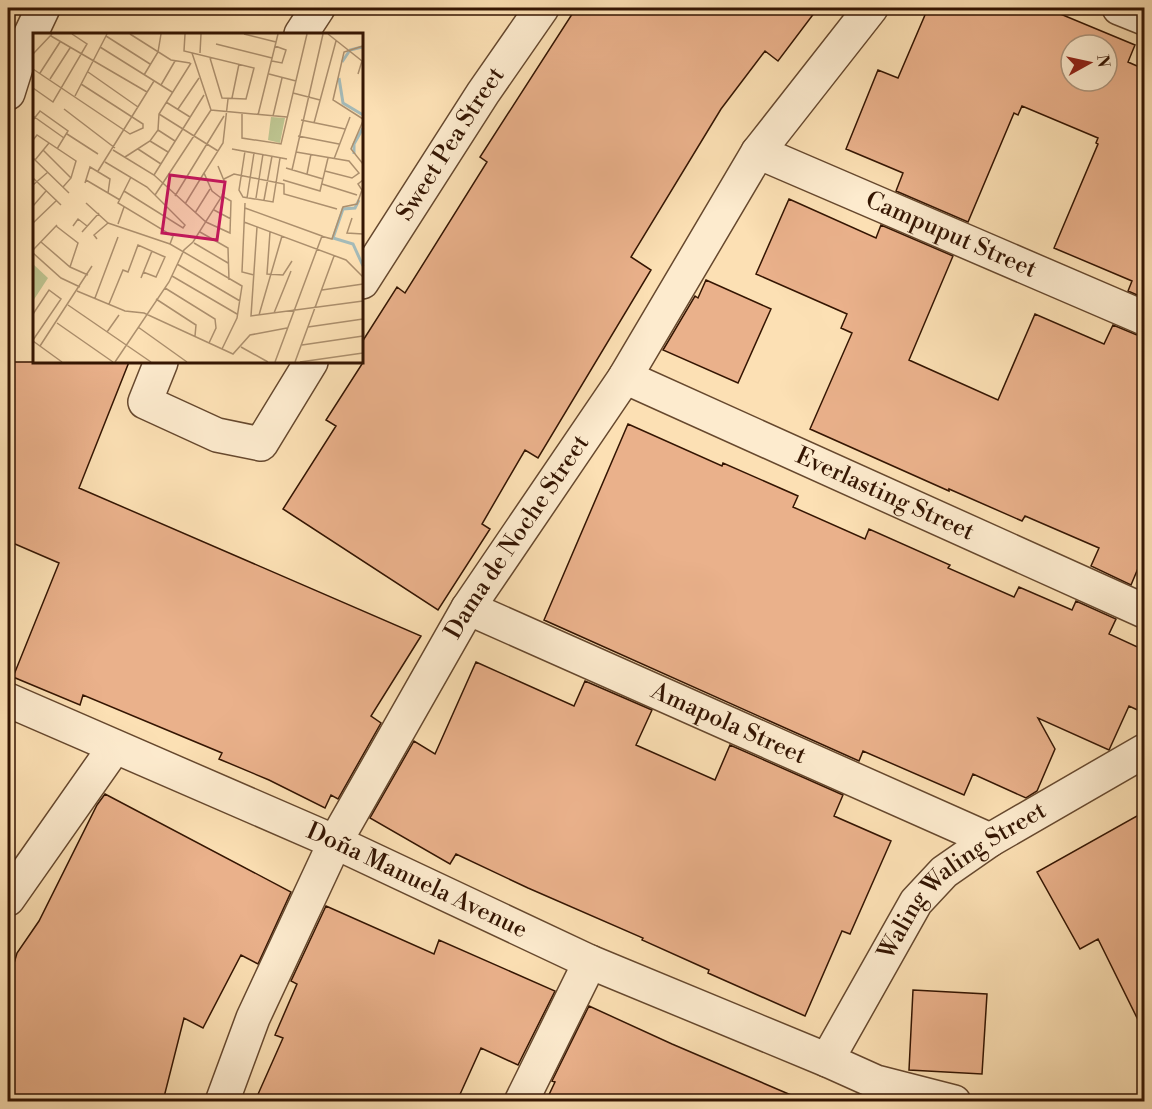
<svg xmlns="http://www.w3.org/2000/svg" width="1152" height="1109" font-family="'Libre Bodoni',serif">
  <rect width="100%" height="100%" fill="#fce0b4"/>
  <filter id="stains"><feTurbulence type="fractalNoise" baseFrequency=".00333" numOctaves="4"/><feColorMatrix values="0 0 0 0 .2 0 0 0 0 .09 0 0 0 0 .02 0 0 0 .5 -.17"/></filter>
  <radialGradient id="worn" r=".72"><stop offset=".6" stop-color="#630" stop-opacity="0"/><stop offset="1" stop-color="#630" stop-opacity=".3"/></radialGradient>
  <path fill="#eab18b" stroke="#341502" stroke-width="1.5" fill-rule="evenodd" d="M 576,8 L 818,8 L 778,61 L 765,51 L 721,109 L 631,257 L 651,270 L 538,458 L 525,450 L 482,524 L 490,529 L 438,610 L 283,509 L 336,426 L 326,420 L 362,364 L 362,342 L 397,287 L 405,293 L 487,162 L 480,157 Z
    M 928,8 L 1046,8 L 1135,45 L 1128,62 L 1144,69 L 1144,298 L 1128,291 L 1132,281 L 1054,248 L 1098,144 L 1096,143 L 1098,138 L 1022,106 L 1018,115 L 1014,113 L 968,222 L 896,191 L 903,173 L 846,149 L 878,70 L 898,78 ZM 1071,45 L 1107,45 L 1107,81 L 1071,81 Z
    M 789,199 L 876,238 L 881,225 L 953,256 L 909,360 L 998,400 L 1035,314 L 1104,344 L 1113,325 L 1137,335 L 1144,336 L 1144,554 L 1131,585 L 1091,566 L 1099,548 L 1025,516 L 1022,521 L 949,489 L 949,491 L 810,429 L 852,333 L 841,328 L 847,314 L 756,274 Z
    M 706,280 L 771,309 L 738,383 L 663,350 L 695,296 L 698,298 Z
    M 8,362 L 129,362 L 79,488 L 421,636 L 371,716 L 381,723 L 338,799 L 331,795 L 325,808 L 269,780 L 219,759 L 222,753 L 83,695 L 80,705 L 13,677 L 59,563 L 8,541 Z
    M 628,424 L 722,466 L 723,463 L 798,496 L 793,507 L 865,539 L 869,529 L 950,565 L 948,568 L 1014,597 L 1019,587 L 1072,610 L 1076,601 L 1116,619 L 1109,634 L 1144,650 L 1144,713 L 1129,706 L 1109,750 L 1038,718 L 1055,749 L 1037,791 L 1026,798 L 973,774 L 964,795 L 863,751 L 859,761 L 544,620 Z
    M 476,662 L 574,706 L 585,681 L 652,710 L 636,745 L 715,780 L 730,745 L 843,795 L 834,816 L 891,841 L 850,934 L 842,931 L 805,1016 L 708,973 L 709,970 L 642,940 L 643,938 L 528,888 L 456,854 L 450,864 L 370,818 L 414,741 L 435,754 Z
    M 105,794 L 291,892 L 258,964 L 241,955 L 203,1028 L 184,1018 L 163,1101 L 22,1101 L 8,1098 L 8,984 L 17,953 L 39,921 L 97,805 Z
    M 1144,812 L 1144,1032 L 1098,939 L 1080,949 L 1037,872 Z
    M 326,906 L 434,954 L 439,940 L 555,991 L 518,1065 L 481,1048 L 457,1101 L 255,1101 L 283,1038 L 275,1035 L 297,984 L 291,981 Z
    M 913,990 L 987,994 L 982,1074 L 909,1070 Z
    M 589,1006 L 672,1044 L 805,1101 L 546,1101 L 555,1082 L 552,1081 Z"/>
  <g fill="none" stroke-linecap="round" stroke-linejoin="round">
    <defs>
      <g id="minor">
        <path d="M 1119,8 L 1144,18"/>
        <path d="M 301,34 L 318,8"/>
        <path d="M 8,93 L 18,61 L 43,8"/>
        <path id="s1" d="M 758,152 L 1144,318"/>
        <path id="s2" d="M 362,282 L 483,93 L 542,8"/>
        <path d="M 161,362 L 145,402 L 217,435 L 261,444 L 311,362"/>
        <path id="s3" d="M 625,377 L 1144,611"/>
        <path id="s4" d="M 468,608 L 990,840"/>
        <path d="M 8,899 L 114,748"/>
        <path d="M 827,1060 L 876,1082 L 954,1102"/>
        <path id="s5" d="M 222,1102 L 253,1018 L 335,842 L 468,608 L 625,377 L 758,152 L 871,8"/>
        <path d="M 521,1102 L 590,962"/>
      </g>
      <g id="tertiary">
        <path id="s6" d="M 8,700 L 335,842 L 590,962 L 827,1060 L 916,902 L 944,872 L 990,840 L 1144,751"/>
      </g>
    </defs>
    <use href="#minor" stroke="#66482e" stroke-width="36"/>
    <use href="#tertiary" stroke="#66482e" stroke-width="36"/>
    <use href="#minor" stroke="#fdebce" stroke-width="33"/>
    <use href="#tertiary" stroke="#fdebce" stroke-width="33"/>
  </g>
  <g text-anchor="middle" dominant-baseline="central" stroke-width="6" stroke-linejoin="round" paint-order="stroke">
    <g font-size="24" fill="#341502" stroke="#fdebce">
      <text stroke="none"><textPath href="#s2" startOffset="164">Sweet Pea Street</textPath></text>
      <text stroke="none"><textPath href="#s1" startOffset="210">Campuput Street</textPath></text>
      <text stroke="none"><textPath href="#s3" startOffset="285">Everlasting Street</textPath></text>
      <text stroke="none"><textPath href="#s5" startOffset="639">Dama de Noche Street</textPath></text>
      <text stroke="none"><textPath href="#s4" startOffset="285">Amapola Street</textPath></text>
      <text stroke="none"><textPath href="#s6" startOffset="447">Doña Manuela Avenue</textPath></text>
      <text stroke="none"><textPath href="#s6" startOffset="1124">Waling Waling Street</textPath></text>
    </g>
  </g>
  <g transform="translate(33 33)">
    <rect width="330" height="330" fill="#fce0b4"/>
    <path d="M 238,84 L 252,85 L 247,110 L 235,107 ZM 0,231 L 15,245 L 0,268 Z" fill="#bdc38f"/>
    <path fill="none" stroke="#a4bab8" stroke-width="3" d="M 309,29 L 317,17 L 329,14M 306,45 L 310,70 L 330,82M 321,121 L 321,111 L 330,95M 326,167 L 322,175 L 310,176 L 300,205 L 320,211 L 330,233"/>
    <path fill="none" stroke="#ac8f6d" stroke-width="1.5" d="M 97,1 L 138,27 L 157,30M 152,1 L 151,18 L 221,35 L 213,66 L 189,65 L 177,25M 211,1 L 243,9M 295,1 L 329,28 L 325,41M 18,3 L 114,59M 73,3 L 117,31M 183,11 L 239,25M 330,13 L 311,19 L 300,67 L 330,86M 67,14 L 139,59M 159,20 L 178,77 L 254,84M 167,20 L 168,1M 0,21 L 19,1M 239,28 L 249,30 L 253,17 L 242,13M 0,36 L 97,101 L 110,95 L 110,91 L 48,51M 55,39 L 105,74M 7,40 L 27,9M 236,41 L 263,48M 111,42 L 125,19 L 128,1M 17,46 L 37,15M 128,52 L 142,28M 0,55 L 20,69 L 54,11 L 39,1M 260,60 L 287,67M 42,63 L 74,1M 199,65 L 206,31M 133,69 L 157,84M 31,76 L 82,115M 145,76 L 166,45M 126,81 L 185,118M 209,81 L 209,105 L 248,111 L 274,1M 225,82 L 245,1M 0,83 L 31,105M 240,83 L 249,45M 0,87 L 7,78 L 35,98 L 24,116M 268,87 L 312,96M 330,88 L 318,116 L 330,131M 281,90 L 303,8M 125,97 L 142,108M 34,101 L 65,121M 265,103 L 306,111M 0,107 L 4,102 L 43,128 L 38,145 L 30,154M 117,108 L 135,119M 105,116 L 128,131M 199,116 L 254,126M 10,117 L 38,145M 80,117 L 121,142 L 173,189 L 197,200 L 198,168 L 189,163M 212,118 L 206,157 L 210,164 L 240,169 L 247,125M 263,119 L 316,128 L 326,140 L 319,145 L 292,138M 92,124 L 117,108 L 125,97 L 126,81 L 158,30M 0,125 L 36,160M 301,126 L 317,84M 2,127 L 16,110M 72,129 L 114,154 L 152,192 L 150,195 L 91,158M 253,135 L 290,146M 259,137 L 290,1M 65,138 L 121,48M 274,141 L 278,121M 121,142 L 171,62M 98,144 L 85,170 L 140,203 L 137,211M 0,145 L 28,172M 191,146 L 201,141 L 251,151 L 251,161 L 304,176M 53,147 L 87,167M 250,147 L 287,158 L 295,125M 52,150 L 57,134 L 77,146 L 75,160M 289,151 L 324,162M 0,152 L 15,139M 122,162 L 178,77M 142,163 L 191,83M 188,165 L 179,158 L 171,140 L 190,110 L 195,66M 214,165 L 221,120M 223,165 L 230,121M 231,167 L 239,123M 53,170 L 75,190M 212,170 L 209,239 L 221,242M 152,171 L 171,140M 0,173 L 13,158M 212,175 L 289,203 L 242,329M 181,177 L 198,186M 162,180 L 177,156M 319,185 L 314,200 L 330,201M 211,189 L 313,227 L 330,244M 0,190 L 24,167M 75,190 L 137,211 L 209,253 L 204,285 L 189,316M 85,191 L 91,174M 23,193 L 45,210 L 37,234M 40,193 L 45,186 L 54,193M 224,194 L 218,283 L 330,268M 49,199 L 66,180M 167,199 L 195,215 L 196,247M 237,199 L 234,241 L 250,242 L 259,228M 288,203 L 299,206 L 310,174 L 324,171 L 329,157 L 325,151 L 330,147M 64,206 L 61,202 L 75,190M 8,209 L 37,234 L 55,242M 161,210 L 195,230M 0,217 L 24,192M 0,220 L 28,245 L 47,254M 144,231 L 207,268M 139,243 L 204,281M 108,245 L 119,218M 132,255 L 182,286 L 183,295 L 176,310M 289,257 L 330,251M 44,258 L 92,278 L 111,280 L 200,321 L 217,302 L 254,295M 62,265 L 85,204M 123,266 L 163,292 L 162,303M 76,271 L 90,237 L 95,239 L 105,212 L 132,224 L 123,244 L 110,239M 35,272 L 118,329M 241,280 L 258,238M 0,281 L 16,257 L 28,266 L 0,307M 226,282 L 249,203M 24,290 L 80,329M 105,294 L 154,329M 275,294 L 330,286M 74,299 L 86,282M 0,308 L 29,329M 269,312 L 330,303M 7,313 L 59,233M 208,314 L 235,329M 82,329 L 136,249 L 151,217 L 160,209 L 189,163 L 192,150 L 185,133M 262,329 L 301,223M 267,329 L 330,320"/>
    <path fill="#c2185b" fill-opacity="0.15" stroke="#c2185b" stroke-width="3" d="M 137,142 L 192,149 L 184,207 L 129,200 Z"/>
    <rect width="330" height="330" fill="none" stroke="#341502" stroke-width="3"/>
  </g>
  <rect width="1152" height="1109" fill="none" stroke="#fce0b4" stroke-width="30"/>
  <rect x="9" y="9" width="1134" height="1091" fill="none" stroke="#341502" stroke-width="3"/>
  <rect x="15" y="15" width="1122" height="1079" fill="none" stroke="#341502" stroke-width="1.5"/>
  <g transform="translate(1089 63) rotate(82)"><circle r="28" fill="#fdebce" stroke="#ad957c" stroke-width="1.5"/>
  <path d="M0-4.5L10 22L0 15L-10 22Z" fill="#8f2418"/>
  <text y="-9" font-size="16" font-weight="bold" text-anchor="middle" fill="#341502">N</text>
  </g>
  <rect width="100%" height="100%" filter="url(#stains)"/>
  <rect width="100%" height="100%" fill="url(#worn)"/>
</svg>
